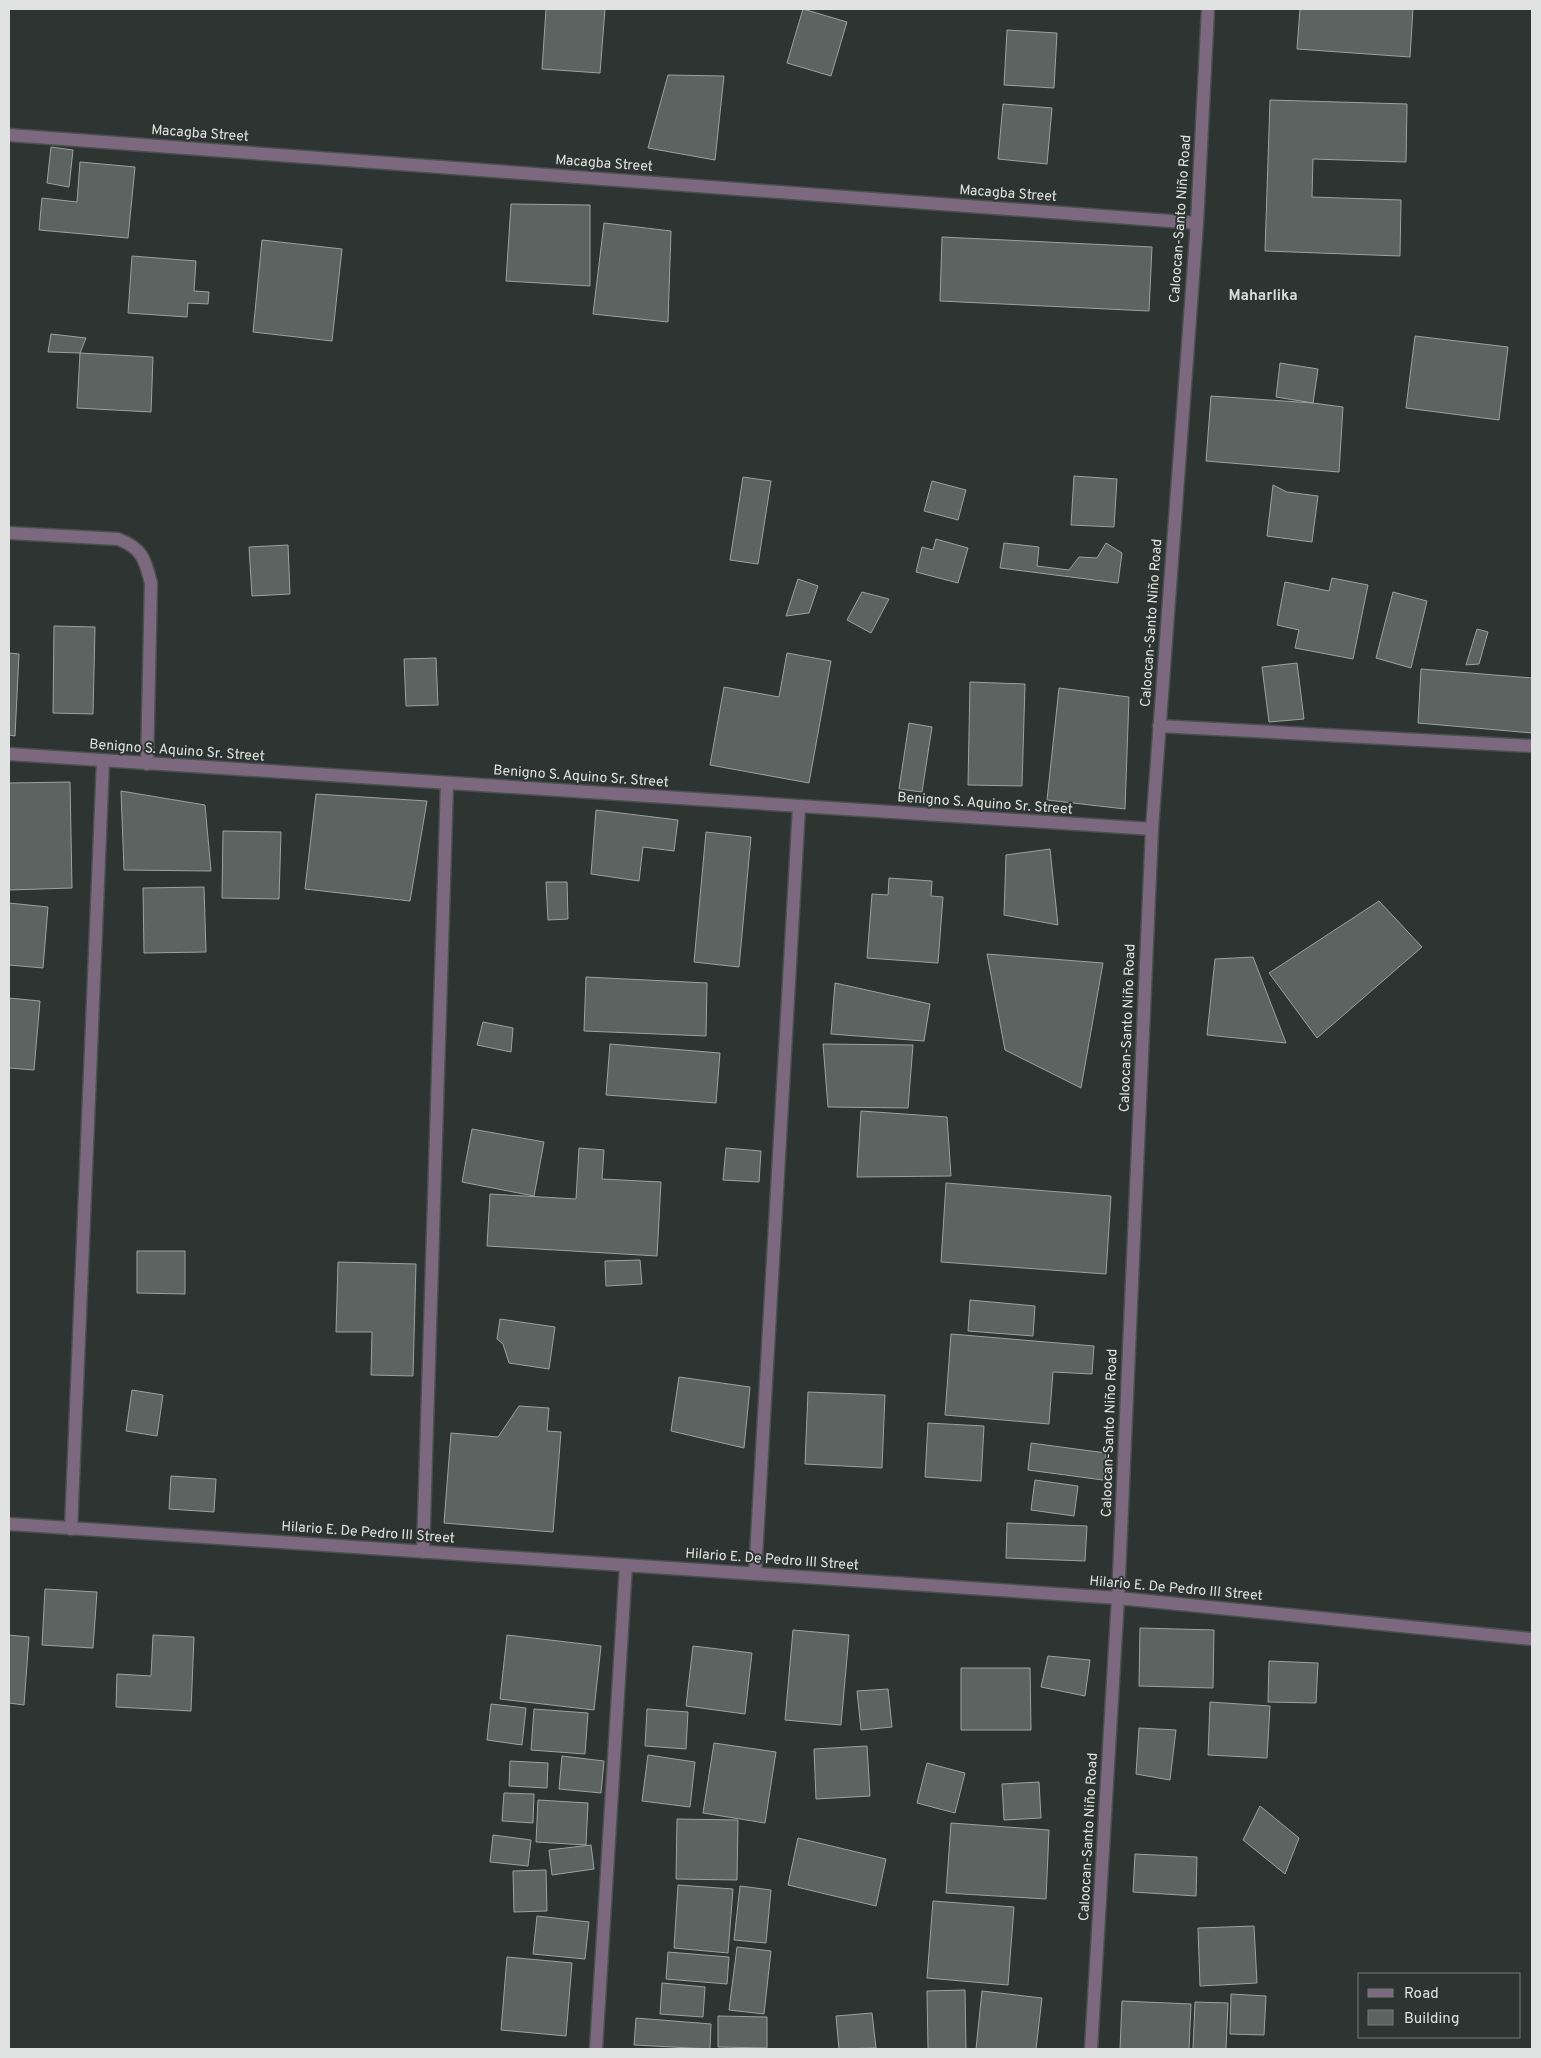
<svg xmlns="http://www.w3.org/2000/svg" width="1541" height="2058" font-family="Overpass,sans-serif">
  <rect width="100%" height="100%" fill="#2e3431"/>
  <path fill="#5d6360" stroke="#9ca29f" d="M 546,9 L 605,9 L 600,73 L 542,69 Z
    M 803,9 L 847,22 L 831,76 L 787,63 Z
    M 1300,9 L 1413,9 L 1410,57 L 1297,49 Z
    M 1007,30 L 1057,33 L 1054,88 L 1004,85 Z
    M 668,75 L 724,76 L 715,160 L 648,148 Z
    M 1270,100 L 1407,104 L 1406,162 L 1313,159 L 1312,197 L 1401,200 L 1400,256 L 1265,251 Z
    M 1003,104 L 1052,108 L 1047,164 L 998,159 Z
    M 51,147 L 73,150 L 69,187 L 47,183 Z
    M 80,162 L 135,167 L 128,238 L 39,230 L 42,198 L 77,202 Z
    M 511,204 L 590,205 L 590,286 L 506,281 Z
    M 604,223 L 671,231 L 668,322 L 593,314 Z
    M 942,237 L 1152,247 L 1149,311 L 940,301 Z
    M 262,240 L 342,249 L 332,341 L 253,332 Z
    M 132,256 L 196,261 L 194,291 L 209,292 L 208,304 L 188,303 L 187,317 L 128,313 Z
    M 51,334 L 86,338 L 80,353 L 48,352 Z
    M 1415,336 L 1508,347 L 1499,420 L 1406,408 Z
    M 80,353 L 153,357 L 151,412 L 77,408 Z
    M 1280,363 L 1318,369 L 1313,403 L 1276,397 Z
    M 1211,396 L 1313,403 L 1343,407 L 1339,472 L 1206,461 Z
    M 1074,476 L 1117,479 L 1114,527 L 1071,525 Z
    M 743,477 L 771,481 L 758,564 L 730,560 Z
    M 932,481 L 966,490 L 958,520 L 924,511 Z
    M 1273,485 L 1287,492 L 1318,496 L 1312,542 L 1267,536 Z
    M 936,539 L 968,548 L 958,583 L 916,572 L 922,547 L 933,550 Z
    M 1004,543 L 1039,547 L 1037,566 L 1069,570 L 1079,557 L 1097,558 L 1106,543 L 1122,553 L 1118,583 L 1000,568 Z
    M 288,545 L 290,594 L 252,596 L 249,547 Z
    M 1332,578 L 1368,585 L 1353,659 L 1295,648 L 1299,630 L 1277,625 L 1285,582 L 1329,591 Z
    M 798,579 L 818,586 L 809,613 L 786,616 Z
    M 862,592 L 889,599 L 871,633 L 847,620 Z
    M 1393,592 L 1427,601 L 1411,668 L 1376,658 Z
    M 54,626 L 95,627 L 93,714 L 53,713 Z
    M 1477,629 L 1488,632 L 1479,664 L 1466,665 Z
    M 9,653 L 19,654 L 15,736 L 9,735 Z
    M 787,653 L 831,661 L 809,783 L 710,765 L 724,687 L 779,697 Z
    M 436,658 L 438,705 L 406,706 L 404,659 Z
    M 1297,663 L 1304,719 L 1269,722 L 1262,667 Z
    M 1421,669 L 1532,678 L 1532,733 L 1418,723 Z
    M 970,682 L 1025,684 L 1022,786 L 968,785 Z
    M 1059,688 L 1129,697 L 1125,809 L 1047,800 Z
    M 909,723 L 932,727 L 922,792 L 899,789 Z
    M 70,782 L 72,888 L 9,890 L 9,783 Z
    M 121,791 L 205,805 L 211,871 L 124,870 Z
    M 316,794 L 427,801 L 410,901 L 305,889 Z
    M 596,810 L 678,820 L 674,851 L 643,847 L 639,881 L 591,874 Z
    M 223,831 L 281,832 L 279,899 L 222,898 Z
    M 706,832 L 751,837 L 739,967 L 694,962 Z
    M 1050,849 L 1058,925 L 1004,915 L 1006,855 Z
    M 889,878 L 932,881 L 931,896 L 943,897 L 938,963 L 867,958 L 872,894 L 888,895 Z
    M 546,882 L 567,882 L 568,919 L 548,920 Z
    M 204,887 L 206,952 L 144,953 L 143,888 Z
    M 1379,901 L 1422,947 L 1317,1038 L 1269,973 Z
    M 9,903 L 48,907 L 43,968 L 9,965 Z
    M 987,954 L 1103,963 L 1081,1088 L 1005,1050 Z
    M 1253,957 L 1286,1043 L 1207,1035 L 1215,959 Z
    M 586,977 L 707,983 L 706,1036 L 584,1031 Z
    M 835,983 L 930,1004 L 924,1041 L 831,1034 Z
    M 9,998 L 40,1001 L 34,1070 L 9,1068 Z
    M 483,1022 L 513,1028 L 511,1052 L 477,1045 Z
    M 610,1044 L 720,1053 L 716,1103 L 606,1095 Z
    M 823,1044 L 913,1045 L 908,1108 L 828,1107 Z
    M 861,1111 L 947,1117 L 951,1176 L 857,1177 Z
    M 472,1129 L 544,1142 L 534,1196 L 462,1182 Z
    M 579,1148 L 604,1150 L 602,1179 L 661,1182 L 657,1256 L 487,1246 L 490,1194 L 576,1199 Z
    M 726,1148 L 761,1151 L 759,1182 L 723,1180 Z
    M 946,1183 L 1111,1196 L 1106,1274 L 941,1262 Z
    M 137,1251 L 185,1251 L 185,1294 L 137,1293 Z
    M 640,1260 L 642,1284 L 606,1286 L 605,1261 Z
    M 338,1262 L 416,1264 L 413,1376 L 371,1375 L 372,1332 L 336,1332 Z
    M 970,1300 L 1035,1306 L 1033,1336 L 968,1331 Z
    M 500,1319 L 555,1327 L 549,1369 L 509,1363 L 503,1344 L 497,1339 Z
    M 951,1334 L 1094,1346 L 1092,1374 L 1053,1372 L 1049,1424 L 945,1415 Z
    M 679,1377 L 750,1387 L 744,1448 L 671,1431 Z
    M 132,1390 L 163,1395 L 157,1436 L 126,1431 Z
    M 808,1392 L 885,1395 L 882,1468 L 805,1464 Z
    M 519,1406 L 549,1408 L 547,1431 L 561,1432 L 553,1532 L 444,1523 L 451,1433 L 498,1437 Z
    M 928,1423 L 984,1426 L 981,1481 L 925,1477 Z
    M 1031,1443 L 1106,1453 L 1103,1480 L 1028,1470 Z
    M 171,1476 L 216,1479 L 214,1512 L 169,1509 Z
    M 1035,1480 L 1078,1486 L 1074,1516 L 1031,1510 Z
    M 1007,1523 L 1087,1526 L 1085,1561 L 1006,1558 Z
    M 45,1589 L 97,1592 L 93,1648 L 42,1645 Z
    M 1140,1628 L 1214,1630 L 1213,1688 L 1139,1686 Z
    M 793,1630 L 849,1635 L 841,1725 L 785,1720 Z
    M 9,1635 L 29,1637 L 24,1705 L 9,1703 Z
    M 153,1635 L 194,1637 L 191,1711 L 116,1707 L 117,1674 L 151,1676 Z
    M 507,1635 L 601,1646 L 594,1710 L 500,1699 Z
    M 693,1646 L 752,1653 L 745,1714 L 686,1706 Z
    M 1048,1656 L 1090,1660 L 1085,1696 L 1041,1687 Z
    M 1269,1661 L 1318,1663 L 1316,1703 L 1268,1702 Z
    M 961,1668 L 1030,1668 L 1031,1730 L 961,1730 Z
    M 888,1689 L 892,1727 L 861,1730 L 857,1691 Z
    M 1210,1702 L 1270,1706 L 1267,1758 L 1208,1755 Z
    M 491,1704 L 526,1708 L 522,1745 L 487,1740 Z
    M 534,1709 L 588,1713 L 585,1754 L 531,1750 Z
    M 647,1709 L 688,1712 L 686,1749 L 645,1746 Z
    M 1139,1728 L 1176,1730 L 1170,1780 L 1136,1774 Z
    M 714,1743 L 776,1752 L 765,1823 L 703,1813 Z
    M 867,1746 L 870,1796 L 816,1799 L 814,1749 Z
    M 648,1755 L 695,1762 L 690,1807 L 642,1801 Z
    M 562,1756 L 604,1761 L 601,1793 L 559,1789 Z
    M 510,1761 L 548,1763 L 547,1788 L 509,1786 Z
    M 927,1763 L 965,1773 L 955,1813 L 917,1803 Z
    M 1039,1782 L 1041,1818 L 1004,1820 L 1002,1784 Z
    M 504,1793 L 534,1794 L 533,1823 L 502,1821 Z
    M 538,1800 L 588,1803 L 586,1845 L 536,1842 Z
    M 1260,1806 L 1299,1838 L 1285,1874 L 1243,1840 Z
    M 677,1819 L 738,1820 L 737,1880 L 676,1879 Z
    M 951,1823 L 1049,1830 L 1046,1899 L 946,1893 Z
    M 493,1835 L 531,1840 L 528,1866 L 490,1862 Z
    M 798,1838 L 886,1859 L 876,1906 L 788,1885 Z
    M 591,1845 L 594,1869 L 552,1875 L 549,1850 Z
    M 1135,1854 L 1197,1857 L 1196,1896 L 1133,1892 Z
    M 546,1870 L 547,1911 L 514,1912 L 513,1871 Z
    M 678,1885 L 733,1889 L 728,1953 L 674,1948 Z
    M 740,1886 L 771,1890 L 766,1943 L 734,1940 Z
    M 933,1901 L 1014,1907 L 1008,1985 L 927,1978 Z
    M 537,1916 L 589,1922 L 585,1959 L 533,1954 Z
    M 1254,1926 L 1257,1983 L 1200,1986 L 1198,1928 Z
    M 737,1947 L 771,1951 L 764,2014 L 729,2010 Z
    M 668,1952 L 729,1957 L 727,1984 L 666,1979 Z
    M 507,1957 L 572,1963 L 566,2036 L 501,2030 Z
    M 662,1983 L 705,1987 L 703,2017 L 660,2014 Z
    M 965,1990 L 966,2049 L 928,2049 L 927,1991 Z
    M 982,1991 L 1042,1998 L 1036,2049 L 976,2049 Z
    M 1231,1994 L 1266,1996 L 1264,2035 L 1230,2034 Z
    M 1122,2001 L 1191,2004 L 1189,2049 L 1120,2049 Z
    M 1195,2002 L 1228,2003 L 1226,2049 L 1193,2049 Z
    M 872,2013 L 876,2048 L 839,2049 L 836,2016 Z
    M 718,2016 L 767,2017 L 767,2048 L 718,2047 Z
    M 636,2018 L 711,2024 L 710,2049 L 634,2045 Z"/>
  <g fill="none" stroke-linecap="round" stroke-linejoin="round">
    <defs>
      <path id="minor" d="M 9,135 L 1197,223
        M 9,533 L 118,539 C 142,548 145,559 151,583 L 147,764
        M 1159,726 L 1532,746
        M 9,754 L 1152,829
        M 9,1524 L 1118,1598 L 1532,1639
        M 71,1529 L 103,761
        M 423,1552 L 447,784
        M 755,1574 L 799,807
        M 596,2049 L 626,1565
        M 1091,2049 L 1118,1598 L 1152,829 L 1197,223 L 1208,9"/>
    </defs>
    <use href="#minor" stroke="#4a504d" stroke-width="15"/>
    <use href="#minor" stroke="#7d697f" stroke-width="12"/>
  </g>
  <g text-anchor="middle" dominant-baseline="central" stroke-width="4" stroke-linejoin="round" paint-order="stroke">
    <g font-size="14" fill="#e0e3e1" stroke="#2e3431">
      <text transform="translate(200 134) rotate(4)">Macagba Street</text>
      <text transform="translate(604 164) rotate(4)">Macagba Street</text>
      <text transform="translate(1008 194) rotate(4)">Macagba Street</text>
      <text transform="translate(1181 219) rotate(-86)">Caloocan-Santo Niño Road</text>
      <text transform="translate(1152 623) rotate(-86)">Caloocan-Santo Niño Road</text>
      <text transform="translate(177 751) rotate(4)">Benigno S. Aquino Sr. Street</text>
      <text transform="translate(581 777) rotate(4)">Benigno S. Aquino Sr. Street</text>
      <text transform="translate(985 804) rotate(4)">Benigno S. Aquino Sr. Street</text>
      <text transform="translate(1128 1028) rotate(-88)">Caloocan-Santo Niño Road</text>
      <text transform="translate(1110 1433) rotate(-88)">Caloocan-Santo Niño Road</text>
      <text transform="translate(368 1533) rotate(4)">Hilario E. De Pedro III Street</text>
      <text transform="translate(772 1560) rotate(4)">Hilario E. De Pedro III Street</text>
      <text transform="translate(1176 1589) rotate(5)">Hilario E. De Pedro III Street</text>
      <text transform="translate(1089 1837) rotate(-87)">Caloocan-Santo Niño Road</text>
    </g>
    <g font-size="15" font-weight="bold" fill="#d7ddda" stroke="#2e3431">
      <text x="1263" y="296">Maharlika</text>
    </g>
  </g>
  <rect width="1541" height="2058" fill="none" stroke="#e0e3e1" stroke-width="20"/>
  <rect x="1358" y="1973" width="162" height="65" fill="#2e3431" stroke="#757a77"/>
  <rect x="1368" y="1989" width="25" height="8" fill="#7d697f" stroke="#757a77"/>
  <text x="1404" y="1998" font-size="15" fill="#e0e3e1">Road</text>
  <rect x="1368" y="2010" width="25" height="15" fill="#5d6360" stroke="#757a77"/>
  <text x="1404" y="2023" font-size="15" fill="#e0e3e1">Building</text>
</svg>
